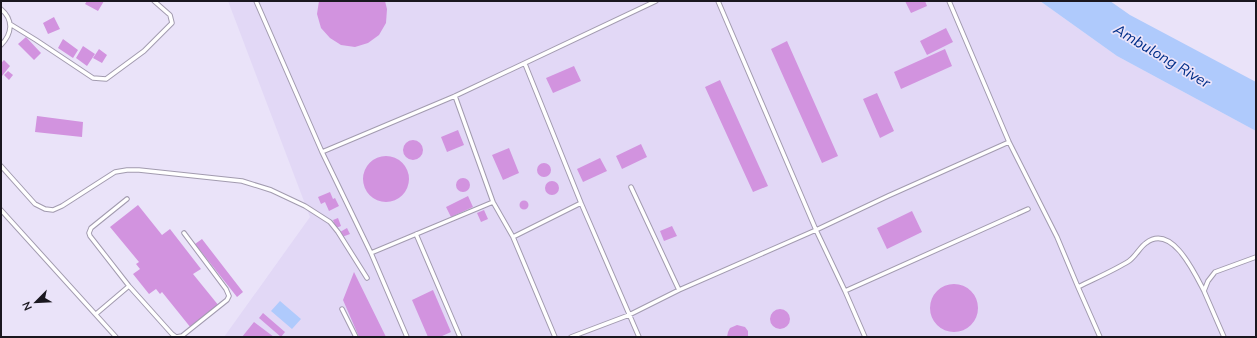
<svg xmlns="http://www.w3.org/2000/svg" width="1257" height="338" font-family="'Nunito Sans',sans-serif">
  <rect width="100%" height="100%" fill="#eae3f9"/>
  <path fill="#e2d8f6" d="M 228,1 L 1040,1 L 1117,56 L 1256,131 L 1256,337 L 224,337 L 310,217 Z"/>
  <path fill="#afcafc" d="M 1040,1 L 1110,1 L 1130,15 L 1256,82 L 1256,131 L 1117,56 Z
    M 280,301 L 301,319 L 292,329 L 271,311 Z"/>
  <path fill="#d293df" d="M 87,1 L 104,1 L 98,11 L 85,4 Z
    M 319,1 L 385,1 L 387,9 L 386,23 L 379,35 L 368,43 L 355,47 L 341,45 L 330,38 L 321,28 L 317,14 Z
    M 905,1 L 925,1 L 927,6 L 911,13 Z
    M 54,17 L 60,29 L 48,34 L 43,23 Z
    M 946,28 L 953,42 L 927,55 L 920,41 Z
    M 26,37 L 41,53 L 34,60 L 18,44 Z
    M 63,39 L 78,50 L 73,58 L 58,48 Z
    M 787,41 L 838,156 L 822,163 L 771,49 Z
    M 83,46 L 95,54 L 87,66 L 76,58 Z
    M 99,49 L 107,55 L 102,63 L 93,58 Z
    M 945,49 L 952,66 L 901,89 L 894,72 Z
    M 4,60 L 10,66 L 2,76 L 1,75 L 1,63 Z
    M 574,66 L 581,81 L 553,93 L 546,78 Z
    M 8,71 L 13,75 L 9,80 L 4,75 Z
    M 720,80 L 768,186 L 753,192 L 705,87 Z
    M 877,93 L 894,131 L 880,138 L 863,99 Z
    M 37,116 L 83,122 L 82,137 L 35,132 Z
    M 458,130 L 464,145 L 447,152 L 441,137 Z
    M403 150a10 10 0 1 1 20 0a10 10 0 1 1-20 0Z
    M 641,144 L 647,157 L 622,169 L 616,156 Z
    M 509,148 L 519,173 L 503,180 L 492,155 Z
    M363 179a23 23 0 1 1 46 0a23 23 0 1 1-46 0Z
    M 600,158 L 607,171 L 583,182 L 577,169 Z
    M537 170a7 7 0 1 1 14 0a7 7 0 1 1-14 0Z
    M456 185a7 7 0 1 1 14 0a7 7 0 1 1-14 0Z
    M545 188a7 7 0 1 1 14 0a7 7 0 1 1-14 0Z
    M 330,192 L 333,199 L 335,198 L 339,206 L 329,211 L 325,202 L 321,204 L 318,197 Z
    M 468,196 L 473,207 L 451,217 L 446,207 Z
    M519.5 205a4.5 4.5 0 1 1 9 0a4.5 4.5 0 1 1-9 0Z
    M 138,205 L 162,235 L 170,229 L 201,269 L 193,274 L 219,306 L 191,328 L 162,292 L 160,294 L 156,289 L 149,294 L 133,274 L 140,269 L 136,264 L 139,262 L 110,227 Z
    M 484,210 L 488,219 L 481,222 L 477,213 Z
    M 912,211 L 922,232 L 887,249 L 877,228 Z
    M 338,218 L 341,226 L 336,228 L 333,220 Z
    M 672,226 L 677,236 L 664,241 L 660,231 Z
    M 347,228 L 350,234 L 342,237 L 340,232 Z
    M 202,239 L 243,292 L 237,297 L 195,244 Z
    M 354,272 L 386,337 L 359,337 L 343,300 Z
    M930 308a24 24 0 1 1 48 0a24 24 0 1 1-48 0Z
    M 433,290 L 451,332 L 440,337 L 428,337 L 412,300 Z
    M770 319a10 10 0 1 1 20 0a10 10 0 1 1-20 0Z
    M 263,313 L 285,332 L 281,337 L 259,318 Z
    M 254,322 L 274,337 L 242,337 Z
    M 737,325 L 745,327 L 748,331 L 748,337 L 727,337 L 728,332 L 730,328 Z"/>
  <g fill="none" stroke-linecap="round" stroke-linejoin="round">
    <defs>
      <path id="lane" d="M 256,1 L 322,152 L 371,253 L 407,337
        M 718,1 L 816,230 L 845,291 L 865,337
        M 949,1 L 1009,142 L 1057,237 L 1078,287 L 1100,337
        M 1,9 C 14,20 12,34 1,45
        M 10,24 L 36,40 L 93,78 L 106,79 L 144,51 L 172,23 L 170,15 L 154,1
        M 525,64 L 581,203 L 639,337
        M 455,96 L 493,202 L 513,237 L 555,337
        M 322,152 L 455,96 L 656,1
        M 1,166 L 35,204 L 45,209 L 53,210 L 62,206 L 115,172 L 127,170 L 139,170 L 242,181 L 271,190 L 305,206 L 330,222 L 338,232 L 367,278
        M 631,187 L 679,290
        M 127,199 L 91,228 L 89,233 L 90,236 L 129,286 L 172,334 L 176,337 L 182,336 L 227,300 L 229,296 L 226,289 L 184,233
        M 1,210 L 116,337
        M 416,234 L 460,337
        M 513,237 L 581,203
        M 371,253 L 493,202
        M 1078,287 C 1094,279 1115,270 1129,261 C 1136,256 1140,247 1146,243 C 1172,223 1195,274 1204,291
        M 845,291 L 1028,209
        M 342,309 L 356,337
        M 96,314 L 129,286
        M 571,337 L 629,315 L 679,290 L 816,230 L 888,196 L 1009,142
        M 1224,337 L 1204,291 L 1208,281 L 1215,272 L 1256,257"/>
    </defs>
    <use href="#lane" stroke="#a29baf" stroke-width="5.5"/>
    <use href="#lane" stroke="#fff" stroke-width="3.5"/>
  </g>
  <g text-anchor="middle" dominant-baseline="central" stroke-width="3.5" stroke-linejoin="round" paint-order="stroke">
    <g font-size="15" font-style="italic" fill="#012e88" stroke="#eae3f9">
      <text transform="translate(1162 56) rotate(31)">Ambulong River</text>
    </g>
  </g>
  <rect width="1257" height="338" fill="none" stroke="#1a171f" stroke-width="4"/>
  <g transform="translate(36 302) rotate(246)" stroke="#eae3f9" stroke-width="3" paint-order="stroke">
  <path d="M0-3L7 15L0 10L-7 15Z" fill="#1a171f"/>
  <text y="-6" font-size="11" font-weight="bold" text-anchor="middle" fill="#1a171f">N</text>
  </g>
</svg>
